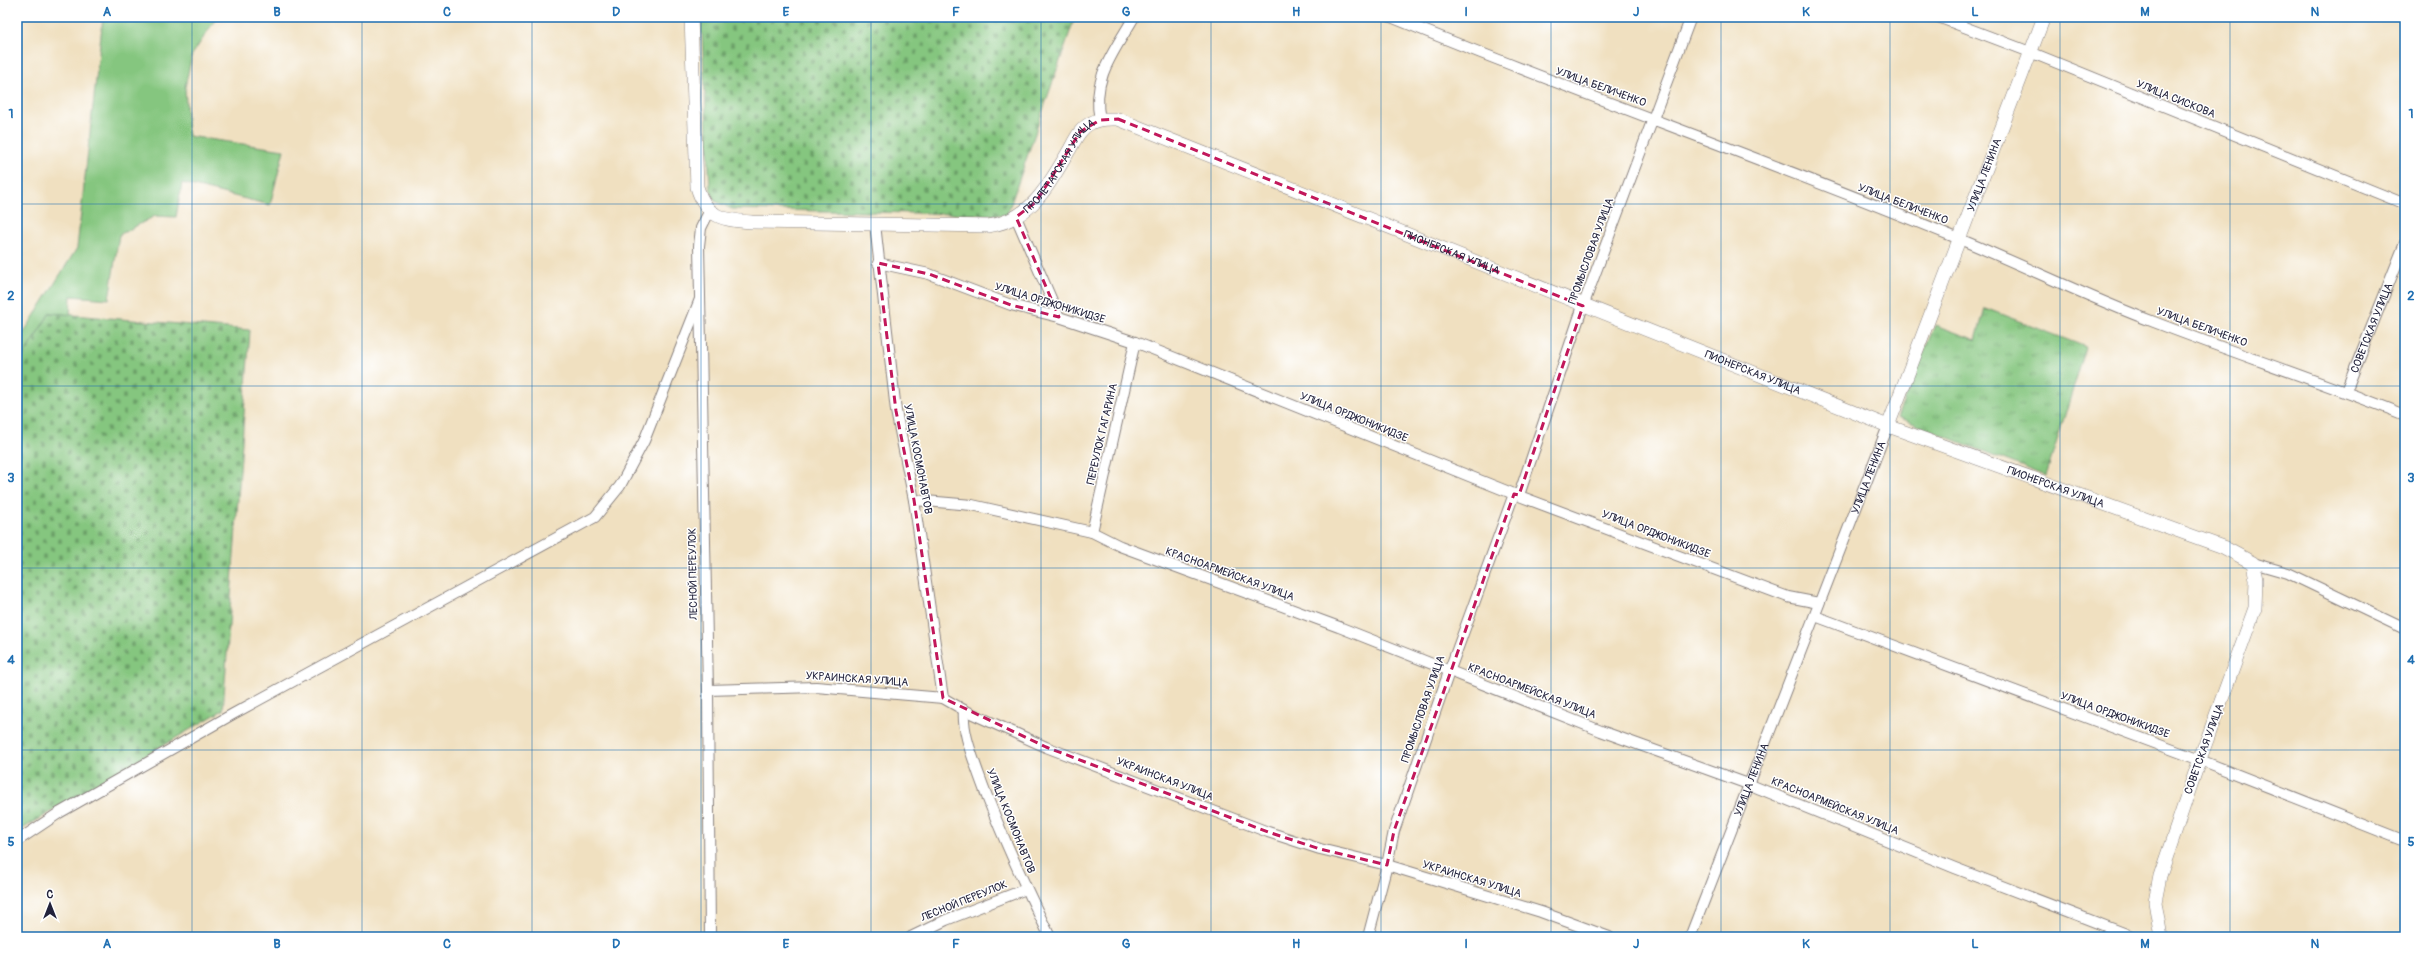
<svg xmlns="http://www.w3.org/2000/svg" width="2422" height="954" font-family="Pangolin,sans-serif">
  <defs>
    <pattern id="cemetery-stones" width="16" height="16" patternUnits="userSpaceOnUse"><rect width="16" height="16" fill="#85c67f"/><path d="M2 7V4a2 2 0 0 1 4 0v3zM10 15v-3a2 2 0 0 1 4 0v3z" fill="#6ca069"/></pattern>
    <pattern id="park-tufts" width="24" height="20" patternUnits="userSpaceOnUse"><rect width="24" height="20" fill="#85c67f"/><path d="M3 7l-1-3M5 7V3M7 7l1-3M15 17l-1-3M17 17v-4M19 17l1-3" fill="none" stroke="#6ca069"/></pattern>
  </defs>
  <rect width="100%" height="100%" fill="#fff"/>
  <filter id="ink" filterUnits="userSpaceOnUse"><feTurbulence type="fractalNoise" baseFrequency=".025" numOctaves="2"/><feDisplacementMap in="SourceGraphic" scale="8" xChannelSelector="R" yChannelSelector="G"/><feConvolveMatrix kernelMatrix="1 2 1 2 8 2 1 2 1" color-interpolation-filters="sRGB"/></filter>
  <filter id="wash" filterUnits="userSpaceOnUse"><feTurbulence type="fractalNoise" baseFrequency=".012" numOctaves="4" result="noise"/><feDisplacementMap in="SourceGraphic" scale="16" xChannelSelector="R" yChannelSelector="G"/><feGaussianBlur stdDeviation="0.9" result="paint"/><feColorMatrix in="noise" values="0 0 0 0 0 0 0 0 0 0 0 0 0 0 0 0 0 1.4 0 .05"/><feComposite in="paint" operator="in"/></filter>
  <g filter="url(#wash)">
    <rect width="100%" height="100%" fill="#f0e0c0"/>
    <path fill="#85c67f" stroke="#54745d" d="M 103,17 L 217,17 L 192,55 L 185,87 L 188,136 L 284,150 L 270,205 L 182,183 L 176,217 L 155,216 L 119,235 L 109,299 L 71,296 L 70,315 L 50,313 L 17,366 L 17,343 L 77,248 Z"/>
    <path fill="url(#cemetery-stones)" stroke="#54745d" d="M 701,17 L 1075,17 L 1007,215 L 732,209 L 715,201 L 710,188 Z
      M 50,313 L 250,330 L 223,710 L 17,832 L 17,366 Z"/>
    <path fill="url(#park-tufts)" stroke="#54745d" d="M 1985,308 L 2086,347 L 2046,476 L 1897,417 L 1935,325 L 1976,340 Z"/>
  </g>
  <g filter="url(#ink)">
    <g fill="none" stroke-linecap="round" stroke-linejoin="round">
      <defs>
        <g id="minor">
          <path d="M 1391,17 C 1579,94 1770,161 1957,238 C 2023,265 2087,297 2154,322 C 2237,354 2322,382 2405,415"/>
          <path d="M 1938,17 L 2030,52 L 2405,204"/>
          <path d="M 1100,120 C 1091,78 1114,52 1134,17"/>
          <path d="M 709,212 L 701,228 L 699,246 L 708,690 L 710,937"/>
          <path d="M 1016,217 L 1059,317"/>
          <path d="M 875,224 L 896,411 L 914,500 L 943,698"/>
          <path d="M 878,263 L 929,274 L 1011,305 L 1059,317 L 1135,342 L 1514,494 L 1788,597 L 1819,603"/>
          <path id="s1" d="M 2346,391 L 2405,243"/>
          <path d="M 1519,495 L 1583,306 L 1691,17"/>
          <path d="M 914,500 L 972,505 L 1092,532 L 1120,546 L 1339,627 L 1601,731 L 1748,784 L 1955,868 L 2134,937"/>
          <path d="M 1092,532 L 1135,342"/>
          <path d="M 2253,563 L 2288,573 L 2405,629"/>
          <path d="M 1815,616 L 2200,760 L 2405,841"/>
          <path d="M 708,690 L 816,687 L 943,698 L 964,710 L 1046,747 L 1268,832 L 1320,849 L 1387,865 L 1541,912 L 1609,937"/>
          <path d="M 964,710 C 962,731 972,755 979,775 C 999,831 1024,884 1050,937"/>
          <path d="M 17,841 L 59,813 L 233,714 L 595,517 L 620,486 L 644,441 L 700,299"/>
          <path d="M 911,937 L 946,920 L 1026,889"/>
          <path d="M 1368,937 L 1387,865 L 1394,831 L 1449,672 L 1514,494"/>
          <path id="s2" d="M 1690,937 L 1888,426"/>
        </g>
        <g id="tertiary">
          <path id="s3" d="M 691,17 L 697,187 C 706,218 723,220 752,222 L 988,226 C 1032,220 1049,184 1070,149 C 1075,140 1080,128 1091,123 C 1099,118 1109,119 1118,119 L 1888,426 L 2223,547 L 2253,563 L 2256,580 L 2255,608 L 2196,770 L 2160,876 L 2155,902 L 2161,937"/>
          <path id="s4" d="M 1888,426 L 2044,17"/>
        </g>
      </defs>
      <use href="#minor" stroke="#89817e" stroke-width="12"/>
      <use href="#tertiary" stroke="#89817e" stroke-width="14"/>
      <use href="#minor" stroke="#fff" stroke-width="10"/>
      <use href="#tertiary" stroke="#fff" stroke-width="13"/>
    </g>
  </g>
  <path fill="none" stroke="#c2185b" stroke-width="3" stroke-dasharray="8 5" stroke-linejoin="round" d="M 1118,119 L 1583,306 L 1519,495 L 1514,494 L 1394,831 L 1387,865 L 1320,849 L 1268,832 L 1046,747 L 943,698 L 914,500 L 896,411 L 878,263 L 929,274 L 1011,305 L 1059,317 L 1016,217 L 1036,202 L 1080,132 L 1100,120 Z"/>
  <path fill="none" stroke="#1f6fb2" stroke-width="1" stroke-opacity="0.55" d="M 192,17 L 192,937M 362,17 L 362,937M 532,17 L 532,937M 701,17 L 701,937M 871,17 L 871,937M 1041,17 L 1041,937M 1211,17 L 1211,937M 1381,17 L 1381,937M 1551,17 L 1551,937M 1721,17 L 1721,937M 1890,17 L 1890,937M 2060,17 L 2060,937M 2230,17 L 2230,937M 17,204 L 2405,204M 17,386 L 2405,386M 17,568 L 2405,568M 17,750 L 2405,750"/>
  <g text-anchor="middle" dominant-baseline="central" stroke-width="3" stroke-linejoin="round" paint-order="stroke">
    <g font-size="11" fill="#22223b" stroke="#fff">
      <text transform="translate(1601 87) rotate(20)">УЛИЦА БЕЛИЧЕНКО</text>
      <text transform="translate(2176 99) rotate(22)">УЛИЦА СИСКОВА</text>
      <text stroke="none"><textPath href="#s3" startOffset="575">ПРОЛЕТАРСКАЯ УЛИЦА</textPath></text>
      <text stroke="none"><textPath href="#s4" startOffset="269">УЛИЦА ЛЕНИНА</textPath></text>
      <text transform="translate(1903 204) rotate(21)">УЛИЦА БЕЛИЧЕНКО</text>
      <text transform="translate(1591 251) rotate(-70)">ПРОМЫСЛОВАЯ УЛИЦА</text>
      <text stroke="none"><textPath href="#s3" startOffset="1016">ПИОНЕРСКАЯ УЛИЦА</textPath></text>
      <text transform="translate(1050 303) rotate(17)">УЛИЦА ОРДЖОНИКИДЗЕ</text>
      <text transform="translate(2202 327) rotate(20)">УЛИЦА БЕЛИЧЕНКО</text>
      <text stroke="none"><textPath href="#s1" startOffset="68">СОВЕТСКАЯ УЛИЦА</textPath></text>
      <text stroke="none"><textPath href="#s3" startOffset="1340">ПИОНЕРСКАЯ УЛИЦА</textPath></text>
      <text transform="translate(1354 417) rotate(22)">УЛИЦА ОРДЖОНИКИДЗЕ</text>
      <text transform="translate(1102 434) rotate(-77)">ПЕРЕУЛОК ГАГАРИНА</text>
      <text transform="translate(918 459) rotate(79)">УЛИЦА КОСМОНАВТОВ</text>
      <text stroke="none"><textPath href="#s2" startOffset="493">УЛИЦА ЛЕНИНА</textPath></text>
      <text stroke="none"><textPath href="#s3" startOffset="1664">ПИОНЕРСКАЯ УЛИЦА</textPath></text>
      <text transform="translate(1656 534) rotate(21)">УЛИЦА ОРДЖОНИКИДЗЕ</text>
      <text transform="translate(693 574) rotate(-91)">ЛЕСНОЙ ПЕРЕУЛОК</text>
      <text transform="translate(1230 574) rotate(20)">КРАСНОАРМЕЙСКАЯ УЛИЦА</text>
      <text transform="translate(857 679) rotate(4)">УКРАИНСКАЯ УЛИЦА</text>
      <text transform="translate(1532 691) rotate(21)">КРАСНОАРМЕЙСКАЯ УЛИЦА</text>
      <text transform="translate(1423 709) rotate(-71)">ПРОМЫСЛОВАЯ УЛИЦА</text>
      <text transform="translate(2115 715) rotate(20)">УЛИЦА ОРДЖОНИКИДЗЕ</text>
      <text transform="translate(2204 749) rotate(-70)">СОВЕТСКАЯ УЛИЦА</text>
      <text transform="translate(1165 779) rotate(21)">УКРАИНСКАЯ УЛИЦА</text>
      <text stroke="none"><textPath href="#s2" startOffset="169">УЛИЦА ЛЕНИНА</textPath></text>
      <text transform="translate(1835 806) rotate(22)">КРАСНОАРМЕЙСКАЯ УЛИЦА</text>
      <text transform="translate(1011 821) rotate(68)">УЛИЦА КОСМОНАВТОВ</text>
      <text transform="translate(1472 879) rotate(17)">УКРАИНСКАЯ УЛИЦА</text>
      <text transform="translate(964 901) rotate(-22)">ЛЕСНОЙ ПЕРЕУЛОК</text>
    </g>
  </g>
  <rect width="2422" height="954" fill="none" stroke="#fff" stroke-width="44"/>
  <g transform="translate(50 904)" stroke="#ffffff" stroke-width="3" paint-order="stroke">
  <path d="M0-3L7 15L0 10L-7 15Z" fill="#22223b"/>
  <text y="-6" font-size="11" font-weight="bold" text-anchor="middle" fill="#22223b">С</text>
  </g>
  <rect x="22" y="22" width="2378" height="910" fill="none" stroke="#1f6fb2" stroke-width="1.5"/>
  <g font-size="13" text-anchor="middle" font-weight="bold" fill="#1f6fb2">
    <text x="107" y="16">A</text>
    <text x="277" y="16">B</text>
    <text x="447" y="16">C</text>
    <text x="616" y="16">D</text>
    <text x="786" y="16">E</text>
    <text x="956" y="16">F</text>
    <text x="1126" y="16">G</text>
    <text x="1296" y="16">H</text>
    <text x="1466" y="16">I</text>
    <text x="1636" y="16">J</text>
    <text x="1806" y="16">K</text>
    <text x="1975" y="16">L</text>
    <text x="2145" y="16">M</text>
    <text x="2315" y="16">N</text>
    <text x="11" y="118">1</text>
    <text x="2411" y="118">1</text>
    <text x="11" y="300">2</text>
    <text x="2411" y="300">2</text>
    <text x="11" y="482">3</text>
    <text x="2411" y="482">3</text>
    <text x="11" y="664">4</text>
    <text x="2411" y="664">4</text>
    <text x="11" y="846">5</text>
    <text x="2411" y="846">5</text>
    <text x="107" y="948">A</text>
    <text x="277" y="948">B</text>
    <text x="447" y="948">C</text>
    <text x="616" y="948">D</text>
    <text x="786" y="948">E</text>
    <text x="956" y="948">F</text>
    <text x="1126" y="948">G</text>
    <text x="1296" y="948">H</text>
    <text x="1466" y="948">I</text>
    <text x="1636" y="948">J</text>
    <text x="1806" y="948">K</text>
    <text x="1975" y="948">L</text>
    <text x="2145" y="948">M</text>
    <text x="2315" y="948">N</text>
  </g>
</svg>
